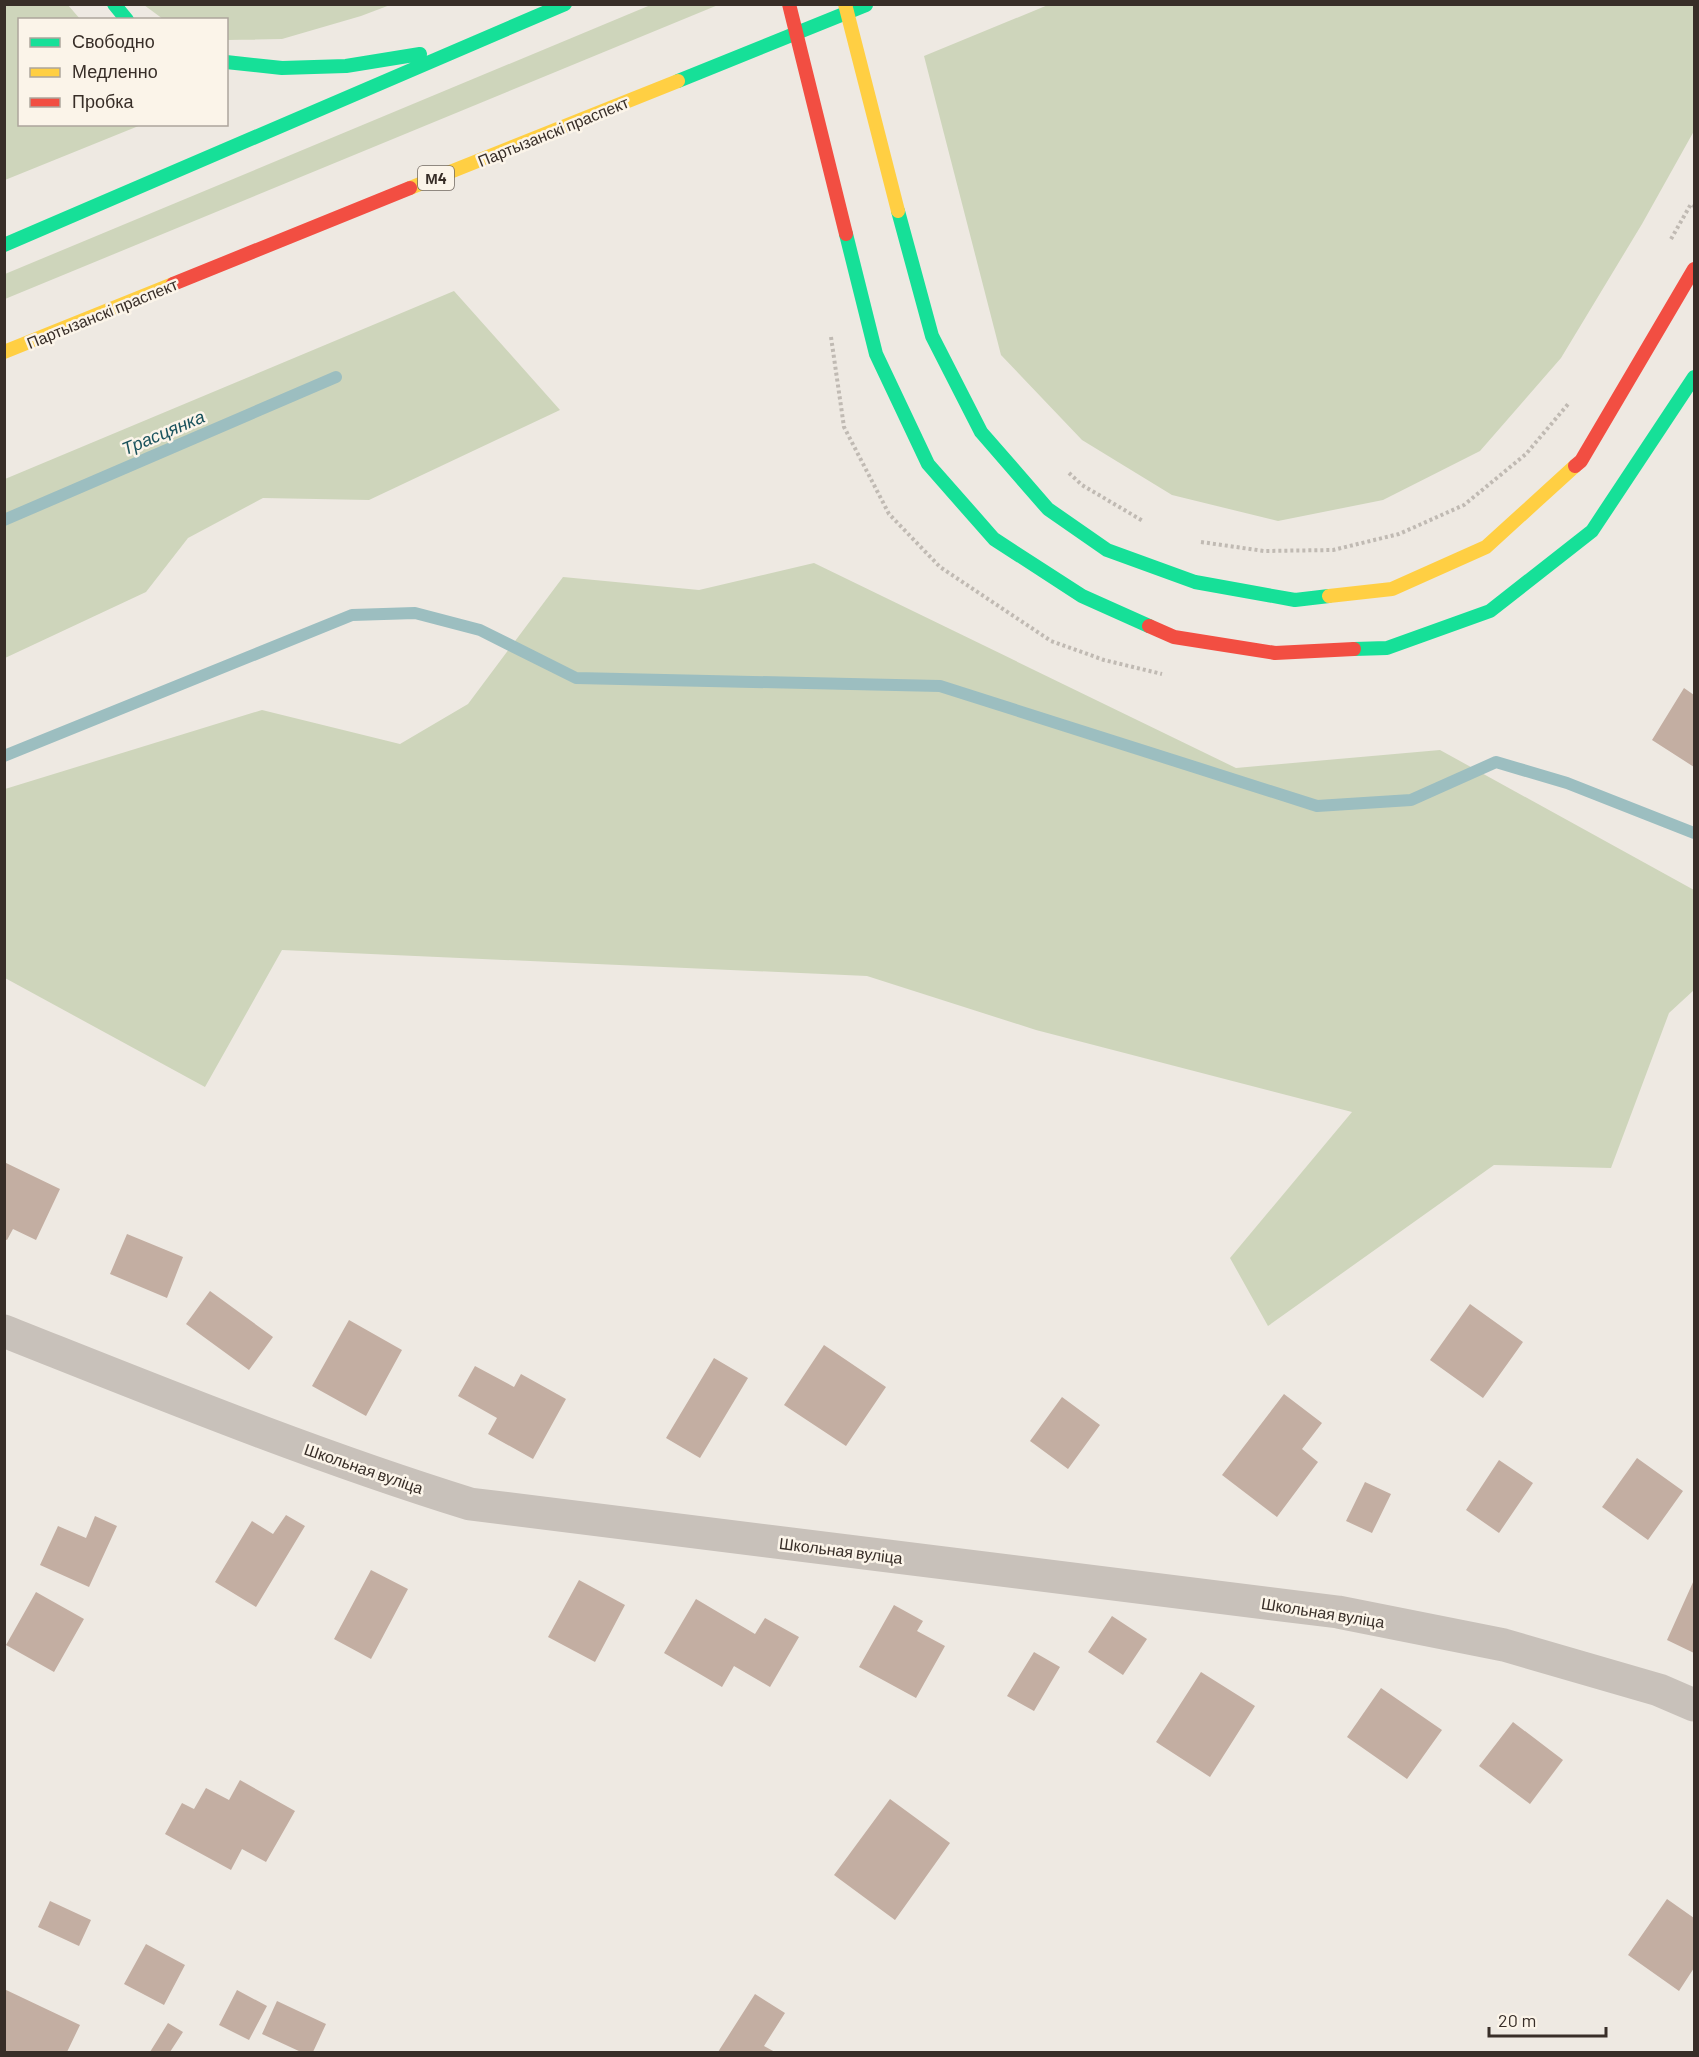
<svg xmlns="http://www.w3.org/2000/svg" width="1699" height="2057" font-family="Barlow,sans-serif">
  <rect width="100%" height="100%" fill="#eee9e2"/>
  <path fill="#ced5bb" d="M 5,4 L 68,5 L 80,19 L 20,20 L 20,124 L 141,125 L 5,180 Z
    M 653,4 L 718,5 L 5,299 L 5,274 Z
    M 144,5 L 390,5 L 361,16 L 282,39 L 227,40 L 226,20 L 163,19 Z
    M 1048,5 L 1694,5 L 1694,131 L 1642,224 L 1561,358 L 1480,451 L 1383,500 L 1278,521 L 1172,495 L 1082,440 L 1001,355 L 924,56 Z
    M 454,291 L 560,410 L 369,500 L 263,498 L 188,538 L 146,592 L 5,658 L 5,479 Z
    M 814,563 L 1236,768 L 1440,750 L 1694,890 L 1694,990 L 1669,1013 L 1611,1168 L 1494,1165 L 1268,1326 L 1230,1258 L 1352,1112 L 1036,1030 L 867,976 L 282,950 L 205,1087 L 5,978 L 5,789 L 262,710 L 400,744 L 468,704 L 563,577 L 699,590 Z"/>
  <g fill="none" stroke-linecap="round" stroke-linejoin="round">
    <path stroke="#9cbec0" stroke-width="12" d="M 4,520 L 336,377
      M 4,756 L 352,615 L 415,613 L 480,630 L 576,678 L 940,686 L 1317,806 L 1411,800 L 1496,762 L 1567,783 L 1694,833"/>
  </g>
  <path fill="#c3aea2" d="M 1684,688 L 1694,695 L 1694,767 L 1652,740 Z
    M 4,1162 L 60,1189 L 36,1240 L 13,1229 L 7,1240 L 4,1239 Z
    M 127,1234 L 183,1257 L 167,1298 L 110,1274 Z
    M 210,1291 L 273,1337 L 249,1370 L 186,1324 Z
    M 1470,1304 L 1523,1342 L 1483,1398 L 1430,1360 Z
    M 349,1320 L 402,1350 L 366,1416 L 312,1386 Z
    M 824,1345 L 886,1387 L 846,1446 L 784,1405 Z
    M 714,1358 L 748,1378 L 700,1458 L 666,1438 Z
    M 475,1366 L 514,1387 L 521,1374 L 566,1399 L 533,1459 L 488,1434 L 497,1418 L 458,1396 Z
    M 1284,1394 L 1322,1423 L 1302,1449 L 1318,1462 L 1277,1517 L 1222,1475 Z
    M 1062,1397 L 1100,1425 L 1068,1469 L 1030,1441 Z
    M 1637,1458 L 1683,1491 L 1648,1540 L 1602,1507 Z
    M 1499,1460 L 1533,1483 L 1499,1533 L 1466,1510 Z
    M 1365,1482 L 1391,1494 L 1372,1533 L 1346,1521 Z
    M 286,1515 L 305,1526 L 256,1607 L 215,1582 L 252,1521 L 273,1534 Z
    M 95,1516 L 117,1526 L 89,1587 L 40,1565 L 58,1526 L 86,1538 Z
    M 371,1570 L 408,1589 L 371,1659 L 334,1639 Z
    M 579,1580 L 625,1605 L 595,1662 L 548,1637 Z
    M 1694,1580 L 1694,1653 L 1667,1640 Z
    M 36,1592 L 84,1619 L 54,1672 L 6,1645 Z
    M 696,1599 L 755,1634 L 765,1618 L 799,1637 L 770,1687 L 734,1666 L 722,1687 L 664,1653 Z
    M 894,1605 L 923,1621 L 917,1631 L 945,1646 L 916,1698 L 859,1667 Z
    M 1112,1616 L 1147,1639 L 1123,1675 L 1088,1652 Z
    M 1034,1652 L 1060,1667 L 1034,1711 L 1007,1696 Z
    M 1201,1672 L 1255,1706 L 1210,1777 L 1156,1742 Z
    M 1381,1688 L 1442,1730 L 1407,1779 L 1347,1737 Z
    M 1513,1722 L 1563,1760 L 1530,1804 L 1479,1766 Z
    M 240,1780 L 295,1811 L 266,1862 L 242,1849 L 231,1870 L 165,1834 L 182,1803 L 194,1809 L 206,1788 L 229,1800 Z
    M 890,1799 L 950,1843 L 895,1920 L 834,1875 Z
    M 1667,1899 L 1694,1918 L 1694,1968 L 1679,1991 L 1628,1955 Z
    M 50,1901 L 91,1920 L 79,1946 L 38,1927 Z
    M 146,1944 L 185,1965 L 164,2005 L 124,1984 Z
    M 4,1989 L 80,2025 L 67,2052 L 4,2052 Z
    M 237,1990 L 267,2006 L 249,2040 L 219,2025 Z
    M 755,1994 L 785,2013 L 764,2046 L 775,2052 L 718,2052 Z
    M 277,2001 L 326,2024 L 313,2052 L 301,2052 L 262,2034 Z
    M 168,2023 L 183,2032 L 170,2052 L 150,2052 Z"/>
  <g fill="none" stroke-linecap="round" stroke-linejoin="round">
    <path stroke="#c0bab3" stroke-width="4" stroke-dasharray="3 3" stroke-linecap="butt" d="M 1671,239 L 1691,204 L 1694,206
      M 831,337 L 844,427 L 889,514 L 940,567 L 1051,641 L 1104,660 L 1162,674
      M 1069,473 L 1082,485 L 1143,521
      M 1201,542 L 1264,551 L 1333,550 L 1399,534 L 1464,505 L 1526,454 L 1569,403"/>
    <path stroke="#c8c1ba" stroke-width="33" d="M 4,1331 C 158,1392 312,1455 470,1504 L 1338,1612 L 1504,1645 L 1659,1690 L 1694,1705"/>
    <path stroke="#16e098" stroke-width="14" d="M 114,4 L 127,20
      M 226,62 L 282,68 L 346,66 L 420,54
      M 678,81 L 866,5
      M 898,211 L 932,336 L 981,432 L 1048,509 L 1107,550 L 1195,582 L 1295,600 L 1329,596
      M 846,234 L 876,354 L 928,464 L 994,539 L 1082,596 L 1149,626
      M 4,245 L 565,4
      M 1354,649 L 1387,648 L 1490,611 L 1592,531 L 1694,377"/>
    <path stroke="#ffcf43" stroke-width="14" d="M 845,4 L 898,211
      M 410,188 L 678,81
      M 4,352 L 173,284
      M 1329,596 L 1392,589 L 1486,547 L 1575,466"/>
    <path stroke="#f24e42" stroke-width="14" d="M 789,4 L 846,234
      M 173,284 L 410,188
      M 1575,466 L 1581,461 L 1694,269
      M 1149,626 L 1174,637 L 1275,653 L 1354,649"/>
  </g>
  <g text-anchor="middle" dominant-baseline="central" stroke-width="5" stroke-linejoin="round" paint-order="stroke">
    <rect fill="#fbf4e9" stroke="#726962" stroke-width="1.5" x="418" y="166" width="36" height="24" rx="4.5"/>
    <g font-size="15" font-weight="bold" fill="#382e28">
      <text x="436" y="178">М4</text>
    </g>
    <g font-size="16" fill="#382e28" stroke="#fbf4e9">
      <text transform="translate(553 131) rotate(-22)">Партызанскі праспект</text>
      <text transform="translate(102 313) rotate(-22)">Партызанскі праспект</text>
      <text transform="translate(364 1468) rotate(19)">Школьная вуліца</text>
      <text transform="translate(841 1550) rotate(7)">Школьная вуліца</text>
      <text transform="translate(1323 1612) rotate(9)">Школьная вуліца</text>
    </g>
    <g font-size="18" font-style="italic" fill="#1b535d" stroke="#fbf4e9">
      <text transform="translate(163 432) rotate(-23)">Трасцянка</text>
    </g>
  </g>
  <rect width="1699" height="2057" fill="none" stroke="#382e28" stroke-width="12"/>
  <rect x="18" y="18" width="210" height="108" fill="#fbf4e9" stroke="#ada59c" stroke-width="1.5"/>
  <rect x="30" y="38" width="30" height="9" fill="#16e098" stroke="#ada59c" stroke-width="1.5"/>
  <text x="72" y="48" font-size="18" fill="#382e28">Свободно</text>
  <rect x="30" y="68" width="30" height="9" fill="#ffcf43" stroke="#ada59c" stroke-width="1.5"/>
  <text x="72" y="78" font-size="18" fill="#382e28">Медленно</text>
  <rect x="30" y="98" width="30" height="9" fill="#f24e42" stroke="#ada59c" stroke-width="1.5"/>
  <text x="72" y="108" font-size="18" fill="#382e28">Пробка</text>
  <path d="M1489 2027v9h117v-9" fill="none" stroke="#382e28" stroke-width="3"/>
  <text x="1498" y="2027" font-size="18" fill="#382e28" stroke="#fbf4e9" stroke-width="4.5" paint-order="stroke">20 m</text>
</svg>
